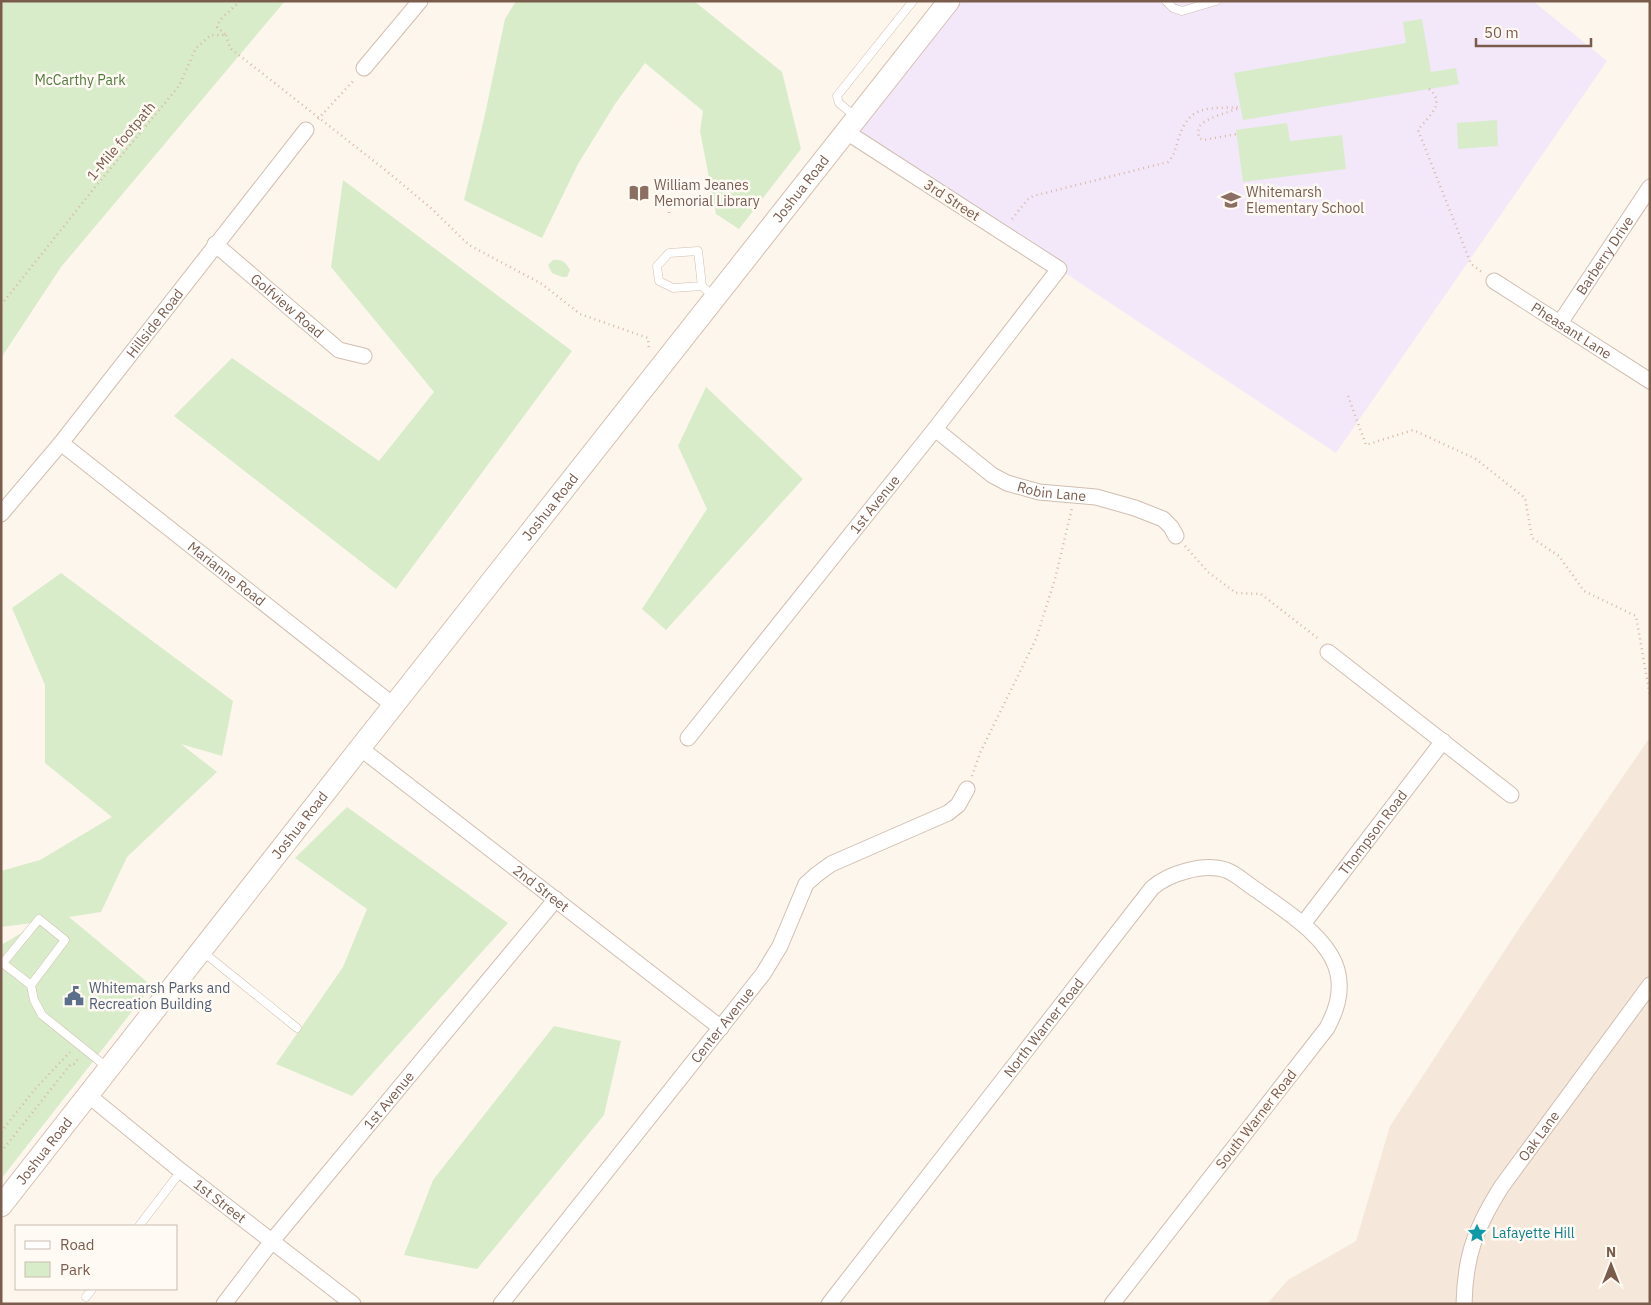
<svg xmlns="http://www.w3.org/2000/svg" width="1651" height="1305" font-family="'IBM Plex Sans',sans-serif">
  <rect width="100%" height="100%" fill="#fdf6ec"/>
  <path fill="#f5e8da" d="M 1648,740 L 1650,740 L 1650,1304 L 1267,1304 L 1288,1280 L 1356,1241 L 1390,1126 L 1518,930 Z"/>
  <path fill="#f3e8fa" d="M 949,1 L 1533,1 L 1607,61 L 1336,453 L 1059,269 L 845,131 Z"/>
  <path fill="#d8ecc9" d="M 1,1 L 285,1 L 61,267 L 1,358 Z
    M 516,1 L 694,1 L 782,72 L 801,149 L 739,229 L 716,214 L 700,131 L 703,111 L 645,63 L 615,104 L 578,164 L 542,238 L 464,200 L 484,119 L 505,19 Z
    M 1422,19 L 1431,72 L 1456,68 L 1459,84 L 1243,120 L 1234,73 L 1406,43 L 1403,22 Z
    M 1497,120 L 1498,146 L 1458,149 L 1457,123 Z
    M 1287,123 L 1290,141 L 1342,135 L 1346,169 L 1243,182 L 1236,130 Z
    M 343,180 L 572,351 L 396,589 L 174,416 L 232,358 L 379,461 L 434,392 L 331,267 Z
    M 553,260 C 561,259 566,262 570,270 L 567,277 L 562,277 L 552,273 L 548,265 Z
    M 706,387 L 803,479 L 666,630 L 642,609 L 707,509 L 678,446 Z
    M 61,573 L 233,701 L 222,756 L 181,744 L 217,772 L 127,857 L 101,912 L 69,917 L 152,986 L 1,1179 L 1,945 L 40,922 L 1,927 L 1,871 L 40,860 L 112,817 L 45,763 L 45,685 L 12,608 Z
    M 347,807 L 508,923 L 352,1096 L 276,1064 L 343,967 L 367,909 L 295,858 Z
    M 554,1026 L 621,1041 L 604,1115 L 477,1269 L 404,1255 L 433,1180 Z"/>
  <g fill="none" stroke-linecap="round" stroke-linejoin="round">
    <defs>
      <path id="lane" d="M 1166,1 L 1173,8 L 1182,11 L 1216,1
        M 856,117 L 839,103 L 837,96 L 913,1
        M 702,286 L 673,288 L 659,281 L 657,266 L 669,253 L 698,251 L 702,286 L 714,297
        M 203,952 L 297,1028
        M 1,962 L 31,985 L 34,1000 L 42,1015 L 108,1068
        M 3,963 L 39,919 L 65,940 L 31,985
        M 139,1226 L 181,1171
        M 86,1297 L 92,1289"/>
      <g id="street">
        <path d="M 364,68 L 420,1"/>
        <path id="s1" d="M 215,244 L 339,350 L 364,356"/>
        <path id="s2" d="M 1494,281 L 1650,381"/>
        <path id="s3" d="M 1560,323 L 1650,187"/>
        <path id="s4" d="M 935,429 L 992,475 L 1007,483 L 1039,492 L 1096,497 L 1135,508 L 1163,519 L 1171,527 L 1176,536"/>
        <path id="s5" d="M 61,443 L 393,705"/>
        <path id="s6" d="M 1,514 L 61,443 L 306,130"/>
        <path d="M 1328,652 L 1511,795"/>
        <path id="s7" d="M 688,738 L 935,429 L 1059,269 L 845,131"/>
        <path id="s8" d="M 360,748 L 721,1028"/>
        <path id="s9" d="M 1303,924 L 1443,741"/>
        <path id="s10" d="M 88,1095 L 181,1171 L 353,1304"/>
        <path id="s11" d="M 224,1304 L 272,1241 L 556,899"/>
        <path id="s12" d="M 501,1304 L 763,974 L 780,946 L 806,884 L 816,875 L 831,864 L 948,813 L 958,805 L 967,789"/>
        <path id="s13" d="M 829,1304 L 1152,888 C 1169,873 1204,863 1226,870 C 1237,874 1248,885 1258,891 C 1285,911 1331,938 1338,974 C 1342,994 1336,1011 1327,1028 L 1112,1304"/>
        <path id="s14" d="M 1464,1304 C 1465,1255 1476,1227 1502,1186 L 1650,985"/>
      </g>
      <g id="secondary">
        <path id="s15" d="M 1,1206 L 360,748 L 949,1"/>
      </g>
    </defs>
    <use href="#lane" stroke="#d1beb0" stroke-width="9"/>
    <use href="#street" stroke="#d1beb0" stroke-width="17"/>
    <use href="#secondary" stroke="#d6c0b0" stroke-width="23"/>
    <path stroke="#d9b8a5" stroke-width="2.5" stroke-dasharray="1 4" stroke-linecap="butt" d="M 226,35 L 230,48 L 384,169 L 432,209 L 469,245 L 542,284 L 580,314 L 648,338 L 649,351
      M 1429,89 C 1447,104 1428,116 1418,130 L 1471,264 L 1482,272
      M 1237,109 C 1228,112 1204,119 1200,126 C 1198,130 1198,134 1199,138 L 1204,140 L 1237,134
      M 318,119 L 355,79
      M 669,207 L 669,214
      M 1012,219 L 1027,200 L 1033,196 L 1168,162 C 1175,155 1176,146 1179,137 C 1190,103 1211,109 1241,107
      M 1,305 L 96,186 L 179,86 L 196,48 L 211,35 L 226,35 L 217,27 L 220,20 L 240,1
      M 1348,396 L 1366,445 L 1413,430 L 1476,459 L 1525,498 L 1532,538 L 1559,556 L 1584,591 L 1636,616 L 1650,696
      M 1185,546 L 1208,572 L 1236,593 L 1261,594 L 1320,640
      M 972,776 L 980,753 L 1036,639 L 1055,579 L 1072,508
      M 1,1132 L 35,1089 L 70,1052
      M 1,1152 L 71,1064 L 74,1064 L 79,1058"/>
    <use href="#lane" stroke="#fff" stroke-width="8"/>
    <use href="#street" stroke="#fff" stroke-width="15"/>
    <use href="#secondary" stroke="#fff" stroke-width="21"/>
  </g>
  <defs>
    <symbol id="library-bare" viewBox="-9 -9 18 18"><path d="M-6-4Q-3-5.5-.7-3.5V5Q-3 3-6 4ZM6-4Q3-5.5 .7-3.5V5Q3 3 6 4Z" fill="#8d6e63" stroke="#fffaf3" stroke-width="2.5" paint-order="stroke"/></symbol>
    <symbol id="school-bare" viewBox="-9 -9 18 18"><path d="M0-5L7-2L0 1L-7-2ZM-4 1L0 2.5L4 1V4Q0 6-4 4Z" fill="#8d6e63" stroke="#fffaf3" stroke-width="2.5" paint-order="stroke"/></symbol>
    <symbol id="civic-bare" viewBox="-9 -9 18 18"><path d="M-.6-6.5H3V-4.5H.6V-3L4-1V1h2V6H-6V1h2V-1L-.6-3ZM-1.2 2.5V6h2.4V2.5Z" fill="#5c6f8a" stroke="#fffaf3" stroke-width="2.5" paint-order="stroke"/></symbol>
    <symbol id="sight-bare" viewBox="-9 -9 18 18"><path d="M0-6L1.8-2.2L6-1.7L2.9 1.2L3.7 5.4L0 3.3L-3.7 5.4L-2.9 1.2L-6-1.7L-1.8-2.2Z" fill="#0f9aa8" stroke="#fffaf3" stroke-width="2.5" paint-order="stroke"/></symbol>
  </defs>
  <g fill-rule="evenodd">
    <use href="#library-bare" x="625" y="179" width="28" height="28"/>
    <use href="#school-bare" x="1217" y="186" width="28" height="28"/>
    <use href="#civic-bare" x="60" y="982" width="28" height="28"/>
    <use href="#sight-bare" x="1463" y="1219" width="28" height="28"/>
  </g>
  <g text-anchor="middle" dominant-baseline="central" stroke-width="5" stroke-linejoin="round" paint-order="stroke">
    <g font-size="14" fill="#537a41" stroke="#fffaf3">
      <text x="80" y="80">McCarthy Park</text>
    </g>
    <g font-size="14" fill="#7a5c4d" stroke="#fffaf3">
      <text transform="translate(121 141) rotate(-50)">1-Mile footpath</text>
      <text stroke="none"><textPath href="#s15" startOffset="1294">Joshua Road</textPath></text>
      <text transform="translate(952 200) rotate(33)">3rd Street</text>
      <text stroke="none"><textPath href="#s3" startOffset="81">Barberry Drive</textPath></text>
      <text stroke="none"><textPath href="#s1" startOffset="95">Golfview Road</textPath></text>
      <text stroke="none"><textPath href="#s6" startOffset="245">Hillside Road</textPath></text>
      <text stroke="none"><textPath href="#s2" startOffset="92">Pheasant Lane</textPath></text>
      <text stroke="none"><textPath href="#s4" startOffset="136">Robin Lane</textPath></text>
      <text stroke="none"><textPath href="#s7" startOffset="299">1st Avenue</textPath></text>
      <text stroke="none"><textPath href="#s15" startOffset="889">Joshua Road</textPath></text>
      <text stroke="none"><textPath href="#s5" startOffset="211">Marianne Road</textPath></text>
      <text stroke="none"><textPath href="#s15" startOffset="484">Joshua Road</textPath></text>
      <text stroke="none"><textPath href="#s9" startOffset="115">Thompson Road</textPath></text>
      <text stroke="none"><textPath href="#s8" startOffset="229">2nd Street</textPath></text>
      <text stroke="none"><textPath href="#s12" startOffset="356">Center Avenue</textPath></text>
      <text stroke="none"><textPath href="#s13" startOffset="350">North Warner Road</textPath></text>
      <text stroke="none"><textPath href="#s11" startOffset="262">1st Avenue</textPath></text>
      <text transform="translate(1256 1119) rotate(-52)">South Warner Road</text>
      <text stroke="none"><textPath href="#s14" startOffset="188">Oak Lane</textPath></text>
      <text stroke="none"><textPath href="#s15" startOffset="70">Joshua Road</textPath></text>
      <text stroke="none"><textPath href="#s10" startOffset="169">1st Street</textPath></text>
    </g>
    <g font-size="14" fill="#785e54" stroke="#fffaf3" text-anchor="start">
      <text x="654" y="185">William Jeanes<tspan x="654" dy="16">Memorial Library</tspan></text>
      <text x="1246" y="192">Whitemarsh<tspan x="1246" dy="16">Elementary School</tspan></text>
    </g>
    <g font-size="14" fill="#4e5e75" stroke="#fffaf3" text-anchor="start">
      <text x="89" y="988">Whitemarsh Parks and<tspan x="89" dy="16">Recreation Building</tspan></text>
    </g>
    <g font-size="14" fill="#0d838f" stroke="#fffaf3" text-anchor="start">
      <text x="1492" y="1233">Lafayette Hill</text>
    </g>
  </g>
  <rect width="1651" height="1305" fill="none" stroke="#7a5c4d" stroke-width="5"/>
  <rect x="15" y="1225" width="162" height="65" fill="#fffaf3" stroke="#cabbb1"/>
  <rect x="25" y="1241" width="25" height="8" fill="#ffffff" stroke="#cabbb1"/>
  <text x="60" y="1250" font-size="15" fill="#7a5c4d">Road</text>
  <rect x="25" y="1262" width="25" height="15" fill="#d8ecc9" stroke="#cabbb1"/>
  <text x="60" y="1275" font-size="15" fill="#7a5c4d">Park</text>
  <g transform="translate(1611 1265)" stroke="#fffaf3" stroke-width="4" paint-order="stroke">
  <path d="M0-4L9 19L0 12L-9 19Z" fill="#7a5c4d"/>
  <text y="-8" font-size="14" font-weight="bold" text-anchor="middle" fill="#7a5c4d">N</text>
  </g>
  <path d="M1476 38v8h115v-8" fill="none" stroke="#7a5c4d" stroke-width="2.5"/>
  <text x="1484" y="38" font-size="15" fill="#7a5c4d" stroke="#fffaf3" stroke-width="4" paint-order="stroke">50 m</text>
</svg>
